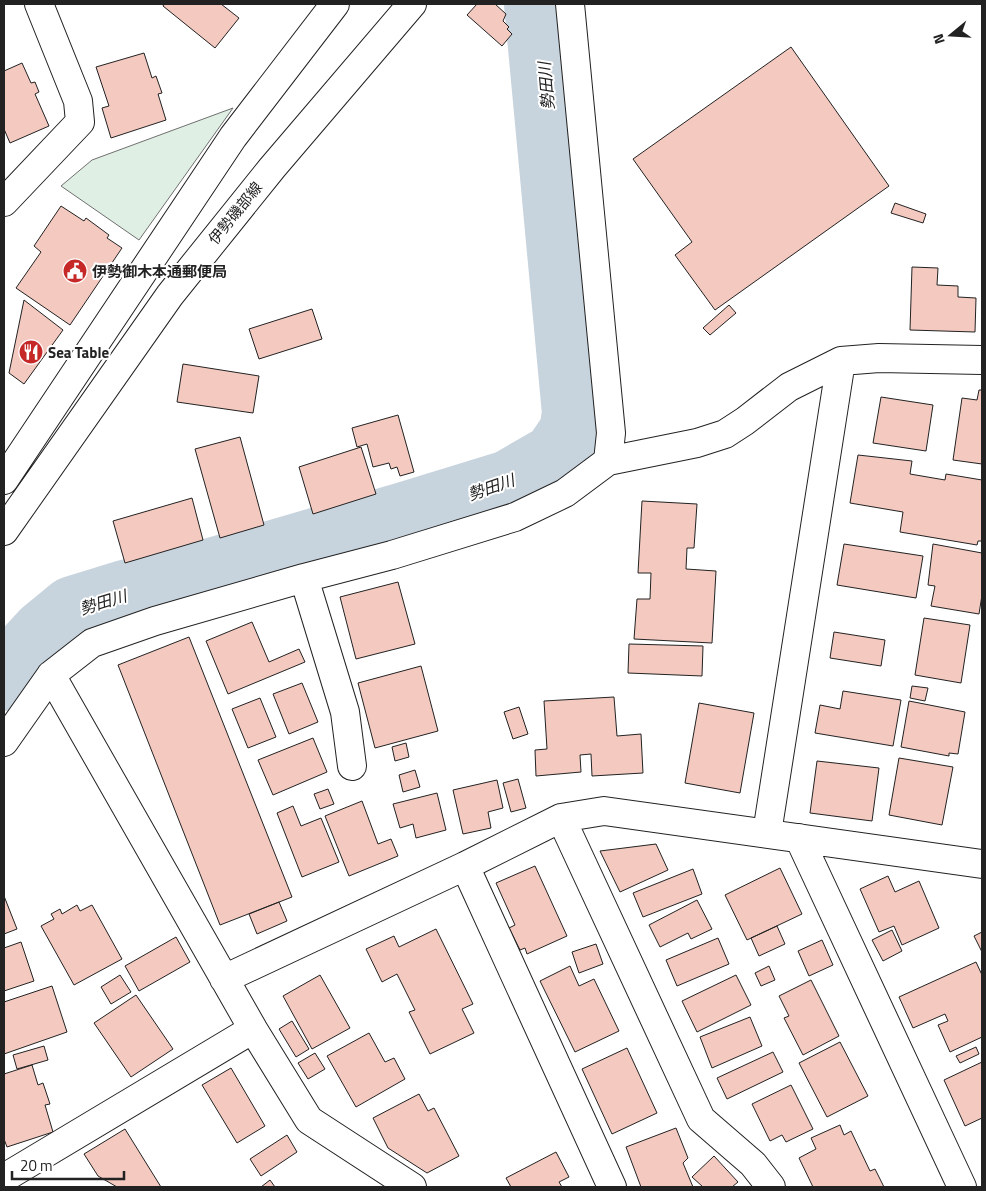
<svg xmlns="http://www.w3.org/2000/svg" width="986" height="1191" font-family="'Titillium Web','Noto Sans JP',sans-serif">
  <rect width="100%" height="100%" fill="#fff"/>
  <path fill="#e0efe3" stroke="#6f6f6f" d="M 233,108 L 139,240 L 61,186 L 92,160 Z"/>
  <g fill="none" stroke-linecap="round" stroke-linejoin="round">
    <path stroke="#c7d3dd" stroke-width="68" d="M 4,677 L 45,633 L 73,610 L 125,594 L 212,572 L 405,516 L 509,484 L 556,457 L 573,432 L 576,413 L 538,4"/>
  </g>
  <path fill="#f3c9c0" stroke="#222" d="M 164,4 L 221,4 L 239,18 L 215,48 L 163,6 Z
    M 477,4 L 495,4 L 506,14 L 503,21 L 509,27 L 507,29 L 512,34 L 502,46 L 467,15 Z
    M 791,47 L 889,186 L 715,310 L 675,255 L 692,242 L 633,159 Z
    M 144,53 L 152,78 L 156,76 L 162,93 L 158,94 L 166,120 L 111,138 L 102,108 L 109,106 L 96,67 Z
    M 22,63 L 31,83 L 35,82 L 39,92 L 35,94 L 49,126 L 10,143 L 4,129 L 4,71 Z
    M 895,203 L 926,214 L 923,223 L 891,213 Z
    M 61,206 L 84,221 L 86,218 L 109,235 L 107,238 L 122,248 L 70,325 L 16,288 L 41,252 L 34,246 Z
    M 912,267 L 938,268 L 937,285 L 958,286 L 958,297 L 976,298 L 975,332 L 910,330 Z
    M 24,300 L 63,330 L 24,384 L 9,373 Z
    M 729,305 L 736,313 L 710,335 L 703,328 Z
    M 312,309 L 322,339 L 259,359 L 249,329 Z
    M 183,364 L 259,376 L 253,413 L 177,402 Z
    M 979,390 L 982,390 L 982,464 L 953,460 L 962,398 L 977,400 Z
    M 881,397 L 933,405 L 926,451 L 873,443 Z
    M 398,415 L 414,472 L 400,476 L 397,467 L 391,469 L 389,463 L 373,467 L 367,444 L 357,447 L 352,428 Z
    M 240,437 L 264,525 L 220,538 L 195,449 Z
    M 361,447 L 376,494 L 313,514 L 299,467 Z
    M 858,455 L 912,461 L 910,474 L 945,480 L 946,474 L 982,480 L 982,541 L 978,541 L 977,545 L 900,532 L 903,512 L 850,503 Z
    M 192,498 L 203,540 L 125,563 L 113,521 Z
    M 642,501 L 697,504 L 694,548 L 687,548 L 686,569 L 716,571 L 712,643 L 634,639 L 637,599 L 650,599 L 651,573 L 638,573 Z
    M 844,544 L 923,556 L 916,598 L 837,585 Z
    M 933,544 L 982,553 L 982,595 L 979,614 L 931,606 L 935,586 L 928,585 Z
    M 398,582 L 415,644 L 356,659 L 340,597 Z
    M 924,618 L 970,625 L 961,683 L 915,675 Z
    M 252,622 L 269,662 L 299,649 L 305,662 L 228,694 L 206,641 Z
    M 834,632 L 885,640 L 881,666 L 830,658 Z
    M 189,637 L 292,897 L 220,925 L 118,665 Z
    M 629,644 L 703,646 L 702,676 L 628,673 Z
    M 421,666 L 438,731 L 375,748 L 358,683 Z
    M 302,683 L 318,722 L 289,734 L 273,694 Z
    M 912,686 L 928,688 L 925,701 L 910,698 Z
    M 843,691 L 901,700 L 893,746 L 815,733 L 820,705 L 840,709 Z
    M 614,697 L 617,736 L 641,734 L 643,773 L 592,776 L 591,754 L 580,755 L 581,772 L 536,776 L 535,750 L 547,749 L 544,701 Z
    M 260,698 L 276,737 L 248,748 L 232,709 Z
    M 909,701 L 965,712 L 958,754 L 949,753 L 949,756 L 901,747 Z
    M 699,703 L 754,713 L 740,793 L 685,783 Z
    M 519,707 L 528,734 L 513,739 L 504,712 Z
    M 313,738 L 327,772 L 273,795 L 258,760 Z
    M 406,743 L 409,757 L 395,761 L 392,747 Z
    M 899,758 L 953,767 L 942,825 L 889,815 Z
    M 817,761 L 879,768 L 872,821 L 810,813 Z
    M 415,770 L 420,787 L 403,792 L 399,775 Z
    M 518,779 L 526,808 L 511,812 L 503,783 Z
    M 497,780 L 503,808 L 488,812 L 491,828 L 463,834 L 453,790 Z
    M 328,789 L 334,804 L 320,809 L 314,794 Z
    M 437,793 L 446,830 L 416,838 L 413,824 L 400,828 L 393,804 Z
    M 362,801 L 378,844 L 391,839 L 398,856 L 349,876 L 325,816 Z
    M 293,806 L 301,826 L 321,818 L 339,862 L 302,877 L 277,813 Z
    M 656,844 L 668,870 L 620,892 L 600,851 Z
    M 535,866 L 567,936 L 527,954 L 525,948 L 520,950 L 509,928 L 515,925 L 496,883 Z
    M 780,868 L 802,914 L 747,940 L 725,895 Z
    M 693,869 L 702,894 L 643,917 L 633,893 Z
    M 888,876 L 895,892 L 919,881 L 939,928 L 902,945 L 894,926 L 879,932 L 860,889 Z
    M 4,896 L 17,929 L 4,934 Z
    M 697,900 L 712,929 L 691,939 L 688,933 L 660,947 L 649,925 Z
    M 279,902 L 287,921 L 257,934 L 249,914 Z
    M 77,905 L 80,911 L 92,905 L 122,959 L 74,985 L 41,926 L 54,919 L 51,914 L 60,909 L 62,914 Z
    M 777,926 L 785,944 L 759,956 L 751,938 Z
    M 436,929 L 473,1004 L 462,1009 L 474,1033 L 430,1054 L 409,1012 L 415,1010 L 397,974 L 382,982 L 366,949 L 394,936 L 399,947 Z
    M 892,930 L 902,951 L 883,961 L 872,940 Z
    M 982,932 L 982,952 L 974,936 Z
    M 176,937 L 190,962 L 139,991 L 125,966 Z
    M 718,938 L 729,964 L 677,986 L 666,960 Z
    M 822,940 L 833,965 L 809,976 L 798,951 Z
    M 21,942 L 34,981 L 4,991 L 4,948 Z
    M 596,944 L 603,964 L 579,973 L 572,952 Z
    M 976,962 L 982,975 L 982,1037 L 950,1052 L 938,1025 L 948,1021 L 945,1014 L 913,1028 L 899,997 Z
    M 570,966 L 579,986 L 594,979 L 619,1031 L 575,1052 L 540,981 Z
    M 769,966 L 775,980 L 761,986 L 755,973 Z
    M 120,975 L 131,992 L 111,1004 L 101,987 Z
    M 320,975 L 350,1028 L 312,1049 L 283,996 Z
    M 736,975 L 751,1005 L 697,1032 L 682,1001 Z
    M 811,980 L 839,1036 L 803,1055 L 784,1018 L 789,1016 L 779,996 Z
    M 52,986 L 67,1032 L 4,1054 L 4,1002 Z
    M 136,995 L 173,1049 L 131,1077 L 94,1023 Z
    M 750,1017 L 762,1046 L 712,1068 L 700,1037 Z
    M 292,1021 L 309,1049 L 296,1057 L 279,1029 Z
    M 369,1033 L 385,1062 L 394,1058 L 405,1079 L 356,1107 L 327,1056 Z
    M 840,1042 L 868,1096 L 827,1117 L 799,1063 Z
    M 44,1046 L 48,1060 L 17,1069 L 13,1055 Z
    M 976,1047 L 979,1054 L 960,1063 L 956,1056 Z
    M 627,1048 L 657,1113 L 612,1134 L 582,1069 Z
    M 773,1052 L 783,1072 L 727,1099 L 717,1078 Z
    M 315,1053 L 325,1069 L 308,1079 L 298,1063 Z
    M 982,1062 L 982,1118 L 965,1126 L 944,1080 Z
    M 32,1065 L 38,1085 L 43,1083 L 50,1104 L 45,1105 L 53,1132 L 7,1147 L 4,1139 L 4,1074 Z
    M 231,1068 L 265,1126 L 237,1143 L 202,1085 Z
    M 791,1085 L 813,1129 L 786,1142 L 782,1135 L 770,1141 L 752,1104 Z
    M 419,1094 L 428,1111 L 434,1108 L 459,1156 L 427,1173 L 388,1148 L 373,1118 Z
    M 840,1125 L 844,1135 L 851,1131 L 870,1171 L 875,1169 L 884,1187 L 813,1187 L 799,1158 L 816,1149 L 811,1138 Z
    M 676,1128 L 688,1158 L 683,1163 L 693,1187 L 641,1187 L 626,1147 Z
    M 125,1129 L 161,1187 L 117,1187 L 98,1176 L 84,1154 Z
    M 287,1135 L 297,1152 L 261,1176 L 250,1159 Z
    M 556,1152 L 569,1177 L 559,1182 L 562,1187 L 511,1187 L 506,1178 Z
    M 714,1156 L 738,1182 L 732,1187 L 703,1187 L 692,1177 Z
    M 270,1180 L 275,1187 L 261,1187 Z"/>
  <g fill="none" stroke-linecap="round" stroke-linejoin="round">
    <defs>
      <path id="street" d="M 570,4 L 611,433 L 608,461
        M 4,202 L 80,122 L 78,101 L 39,4
        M 304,578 L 345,712 L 352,766
        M 51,675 L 253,1029 L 309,1120 L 412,1187
        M 4,742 L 51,675 L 92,643 L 155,621 L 304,578 L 392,555 L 515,517 L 565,493 L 608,461 L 697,443 L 725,434 L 745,421 L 789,387 L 841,361 L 879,358 L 982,360
        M 561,818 L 701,1119 L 753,1164 L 771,1187
        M 767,833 L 841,361
        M 799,838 L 962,1187
        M 465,866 L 612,1187
        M 224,979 L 465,866 L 561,818 L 604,811 L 982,864
        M 4,1178 L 253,1029"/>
      <path id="primary" d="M 4,480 L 233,137 L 335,4
        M 4,531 L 170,295 L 272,168 L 412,4"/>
    </defs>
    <use href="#street" stroke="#222" stroke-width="30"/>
    <use href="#primary" stroke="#222" stroke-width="30"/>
    <use href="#street" stroke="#fff" stroke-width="28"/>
    <use href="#primary" stroke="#fff" stroke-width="28"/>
  </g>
  <defs>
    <symbol id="civic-disc" viewBox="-11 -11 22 22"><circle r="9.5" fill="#c62828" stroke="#fff"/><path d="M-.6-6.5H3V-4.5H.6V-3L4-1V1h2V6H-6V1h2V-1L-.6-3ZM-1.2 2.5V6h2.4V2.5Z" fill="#fff"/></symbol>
    <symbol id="restaurant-disc" viewBox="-11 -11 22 22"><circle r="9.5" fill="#c62828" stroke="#fff"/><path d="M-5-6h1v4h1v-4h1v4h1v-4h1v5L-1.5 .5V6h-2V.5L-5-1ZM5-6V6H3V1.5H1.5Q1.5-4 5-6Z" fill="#fff"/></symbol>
  </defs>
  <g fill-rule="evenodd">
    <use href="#civic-disc" x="61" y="257" width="28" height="28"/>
    <use href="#restaurant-disc" x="17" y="338" width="28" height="28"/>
  </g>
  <g text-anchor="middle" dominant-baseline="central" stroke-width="4" stroke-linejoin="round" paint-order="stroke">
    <g font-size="15" fill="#222" stroke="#fff">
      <text transform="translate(235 213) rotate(-51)">伊勢磯部線</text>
    </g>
    <g font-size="15" font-weight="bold" fill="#222" stroke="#fff" text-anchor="start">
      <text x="92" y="271">伊勢御木本通郵便局</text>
      <text x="48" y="352">Sea Table</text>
    </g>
    <g font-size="16" font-style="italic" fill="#222" stroke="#fff">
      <text transform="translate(546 86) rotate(-95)">勢田川</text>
      <text transform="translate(491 487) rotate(-19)">勢田川</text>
      <text transform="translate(103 602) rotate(-17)">勢田川</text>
    </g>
  </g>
  <rect width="986" height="1191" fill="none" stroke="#222222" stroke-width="10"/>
  <g transform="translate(951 35) rotate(252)" stroke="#ffffff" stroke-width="4" paint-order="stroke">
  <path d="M0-4L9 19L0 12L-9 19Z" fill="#222222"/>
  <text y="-8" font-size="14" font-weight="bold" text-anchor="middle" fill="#222222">N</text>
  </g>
  <path d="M12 1171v8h112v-8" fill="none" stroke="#222222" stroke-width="2.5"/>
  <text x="20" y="1171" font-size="15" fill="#222222" stroke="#ffffff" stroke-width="4" paint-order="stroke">20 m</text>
</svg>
